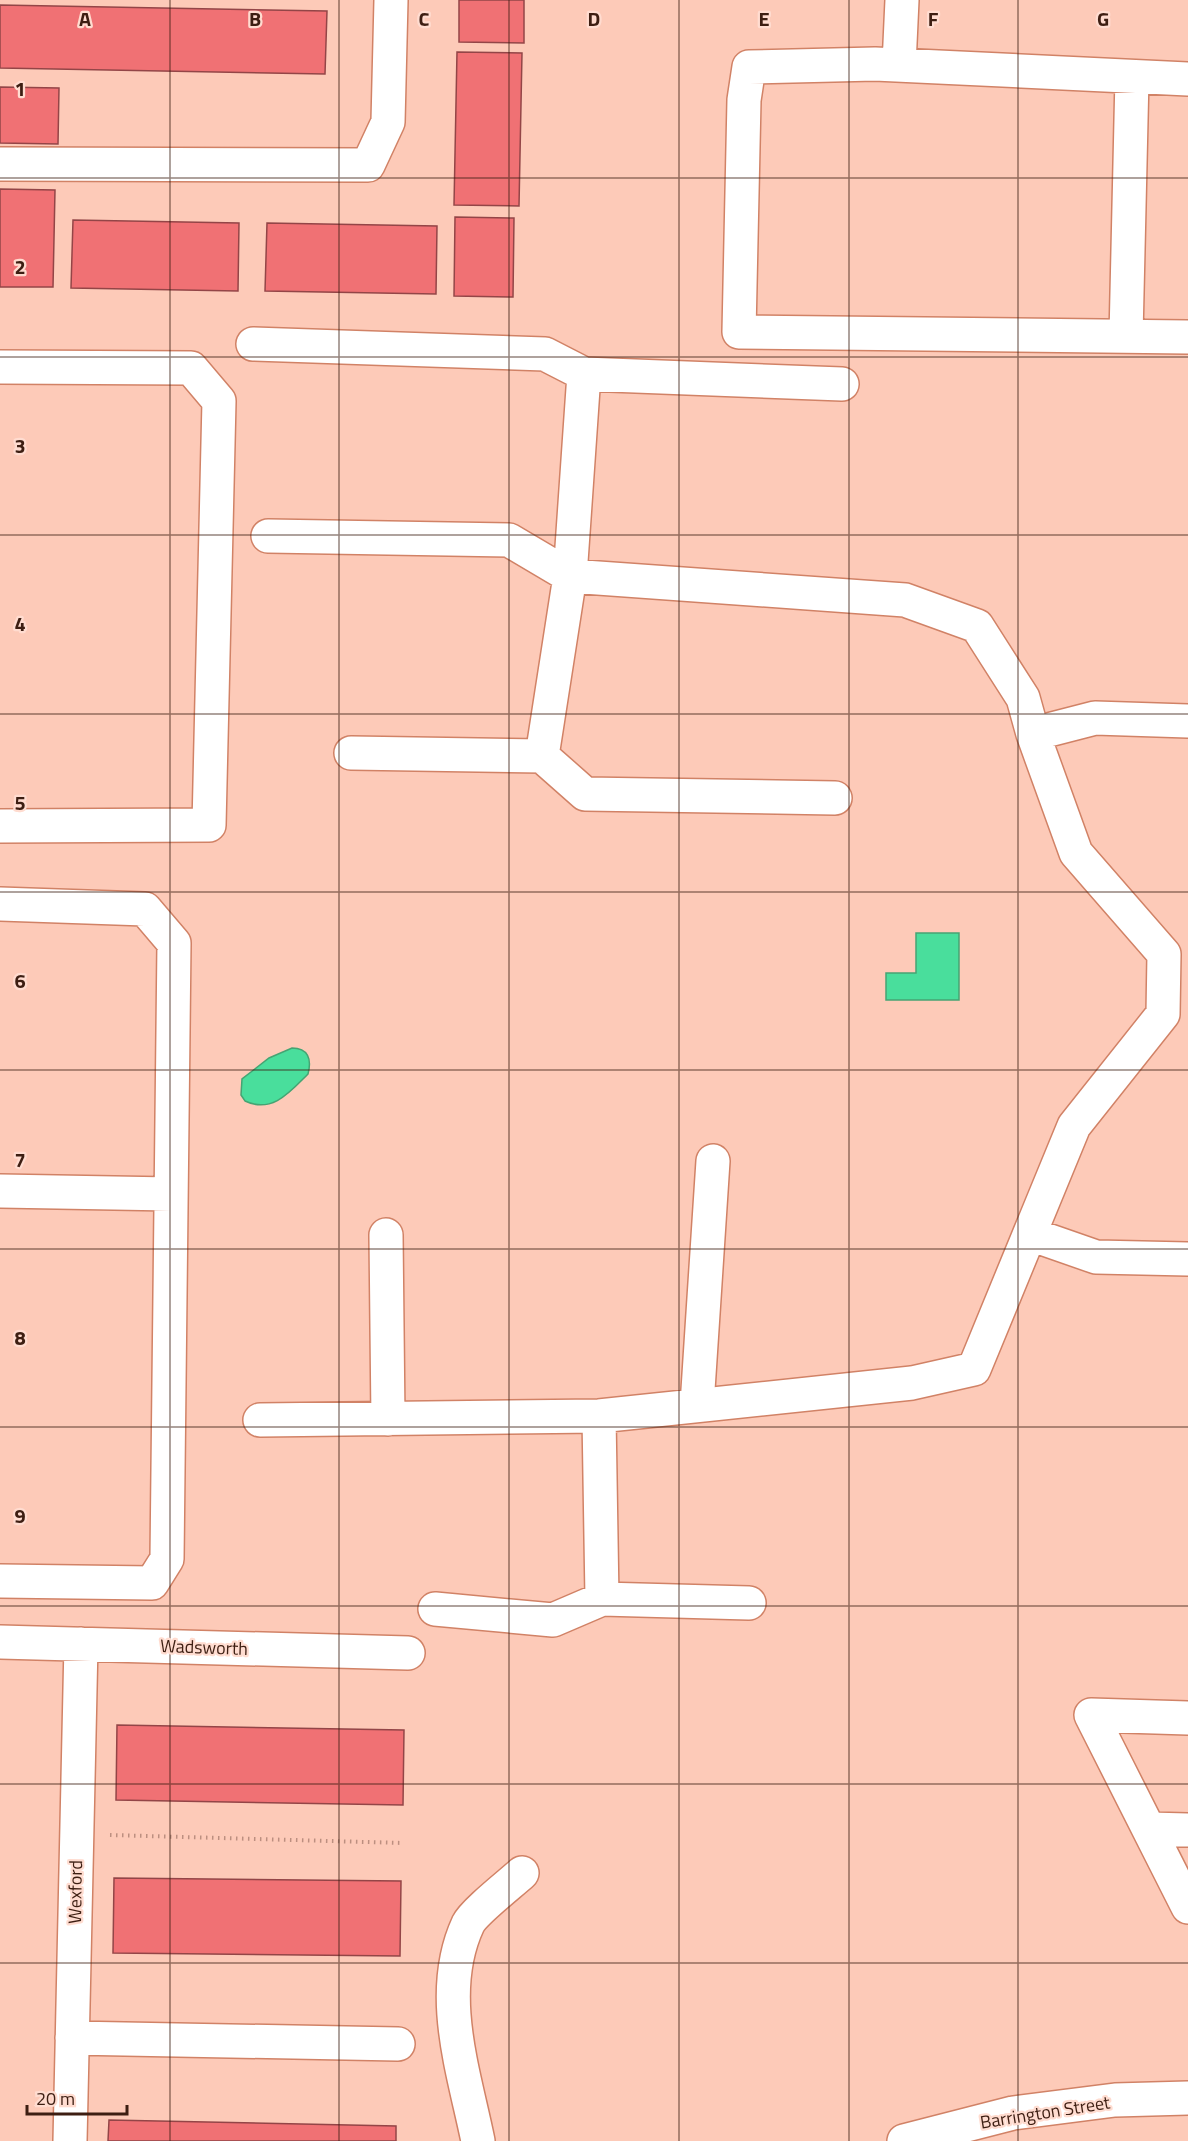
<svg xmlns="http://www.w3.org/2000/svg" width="1188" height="2141" font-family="'Titillium Web',sans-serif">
  <rect width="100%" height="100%" fill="#fdcab8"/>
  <path fill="#49de9c" stroke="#45a473" stroke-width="1.5" d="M 916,933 L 959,933 L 959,1000 L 886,1000 L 886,973 L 916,973 Z
    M 292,1048 C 308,1048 312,1059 308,1074 C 290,1092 272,1114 245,1101 L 241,1095 L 242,1079 L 269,1058 Z"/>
  <path fill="#f07174" stroke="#934547" stroke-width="1.5" d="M 459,0 L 524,0 L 524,43 L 459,42 Z
    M 0,5 L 327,11 L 325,74 L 0,68 Z
    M 457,52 L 522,53 L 519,206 L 454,205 Z
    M 0,87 L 59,88 L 58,144 L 0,143 Z
    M 0,189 L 55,190 L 53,287 L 0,287 Z
    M 455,217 L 514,218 L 513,297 L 454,296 Z
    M 73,220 L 239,223 L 238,291 L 71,288 Z
    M 267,223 L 437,226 L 436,294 L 265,291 Z
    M 117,1725 L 404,1730 L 403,1805 L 116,1800 Z
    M 114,1878 L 401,1881 L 400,1956 L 113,1953 Z
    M 109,2120 L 396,2126 L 396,2141 L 108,2141 Z"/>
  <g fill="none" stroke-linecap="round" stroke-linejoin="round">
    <defs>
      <path id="minor" d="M 899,65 L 902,0
        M 1188,79 L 875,64 L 749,67 L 744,100 L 739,332 L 1188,337
        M 1,164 L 368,165 L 388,122 L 391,0
        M 1126,336 L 1132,77
        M 253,344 L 545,354 L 584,374 L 570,576 L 542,756 L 585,794 L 835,798
        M 0,367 L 191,368 L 219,401 L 209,825 L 0,826
        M 584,374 L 842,384
        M 268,536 L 509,540 L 570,576 L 905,600 L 977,626 L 1023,698 L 1033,734 L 1076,853 L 1164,954
        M 1033,734 L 1095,718 L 1188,721
        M 351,753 L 542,756
        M 0,904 L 145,909 L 174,943 L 167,1559 L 152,1583 L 0,1581
        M 1163,1014 L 1164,954
        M 0,1191 L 171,1194
        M 1030,1234 L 1096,1257 L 1188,1259
        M 386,1235 L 388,1419
        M 697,1405 L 713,1161
        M 599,1416 L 602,1599 L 749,1603
        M 260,1420 L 599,1416 L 912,1383 L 974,1369 L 1074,1126 L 1163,1014
        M 435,1609 L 553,1620 L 602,1599
        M 0,1642 L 408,1653
        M 1188,1718 L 1091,1715 L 1188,1907
        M 1149,1829 L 1188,1830
        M 72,2038 L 398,2044
        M 70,2141 L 81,1644
        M 478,2141 C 464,2072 436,1993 468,1924 C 474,1912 510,1884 522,1873
        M 904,2141 L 1013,2113 L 1115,2100 L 1188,2098"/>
    </defs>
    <use href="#minor" stroke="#d18266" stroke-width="36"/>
    <path stroke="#bc8f80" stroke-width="4" stroke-dasharray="1.5 4.5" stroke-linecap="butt" d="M 110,1835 L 403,1843"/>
    <use href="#minor" stroke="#fff" stroke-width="33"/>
  </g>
  <path fill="none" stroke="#3d1e12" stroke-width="1.5" stroke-opacity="0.55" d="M 170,0 L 170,2141M 339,0 L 339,2141M 509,0 L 509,2141M 679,0 L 679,2141M 849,0 L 849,2141M 1018,0 L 1018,2141M 0,178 L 1188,178M 0,357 L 1188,357M 0,535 L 1188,535M 0,714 L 1188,714M 0,892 L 1188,892M 0,1070 L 1188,1070M 0,1249 L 1188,1249M 0,1427 L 1188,1427M 0,1606 L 1188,1606M 0,1784 L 1188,1784M 0,1963 L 1188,1963"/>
  <g text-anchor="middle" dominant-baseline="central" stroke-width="4.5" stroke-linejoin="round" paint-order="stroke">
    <g font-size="18" fill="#3d1e12" stroke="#ffdcd0">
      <text transform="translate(204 1647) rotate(2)">Wadsworth</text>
      <text transform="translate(75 1892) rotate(-89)">Wexford</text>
      <text transform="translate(1045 2112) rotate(-9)">Barrington Street</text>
    </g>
  </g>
  <g font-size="20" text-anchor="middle" font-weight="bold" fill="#3d1e12" stroke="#ffdcd0" stroke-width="4.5" stroke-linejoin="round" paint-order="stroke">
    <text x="85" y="26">A</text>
    <text x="255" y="26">B</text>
    <text x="424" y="26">C</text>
    <text x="594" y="26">D</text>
    <text x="764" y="26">E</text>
    <text x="933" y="26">F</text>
    <text x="1103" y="26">G</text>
    <text x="20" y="96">1</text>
    <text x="20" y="274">2</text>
    <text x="20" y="453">3</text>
    <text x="20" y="631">4</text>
    <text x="20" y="810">5</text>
    <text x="20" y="988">6</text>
    <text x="20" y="1167">7</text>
    <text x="20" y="1345">8</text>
    <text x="20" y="1523">9</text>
  </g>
  <path d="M27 2105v9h100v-9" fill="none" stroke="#3d1e12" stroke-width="3"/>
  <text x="36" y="2105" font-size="18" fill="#3d1e12" stroke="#ffdcd0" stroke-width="4.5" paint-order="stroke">20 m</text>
</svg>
